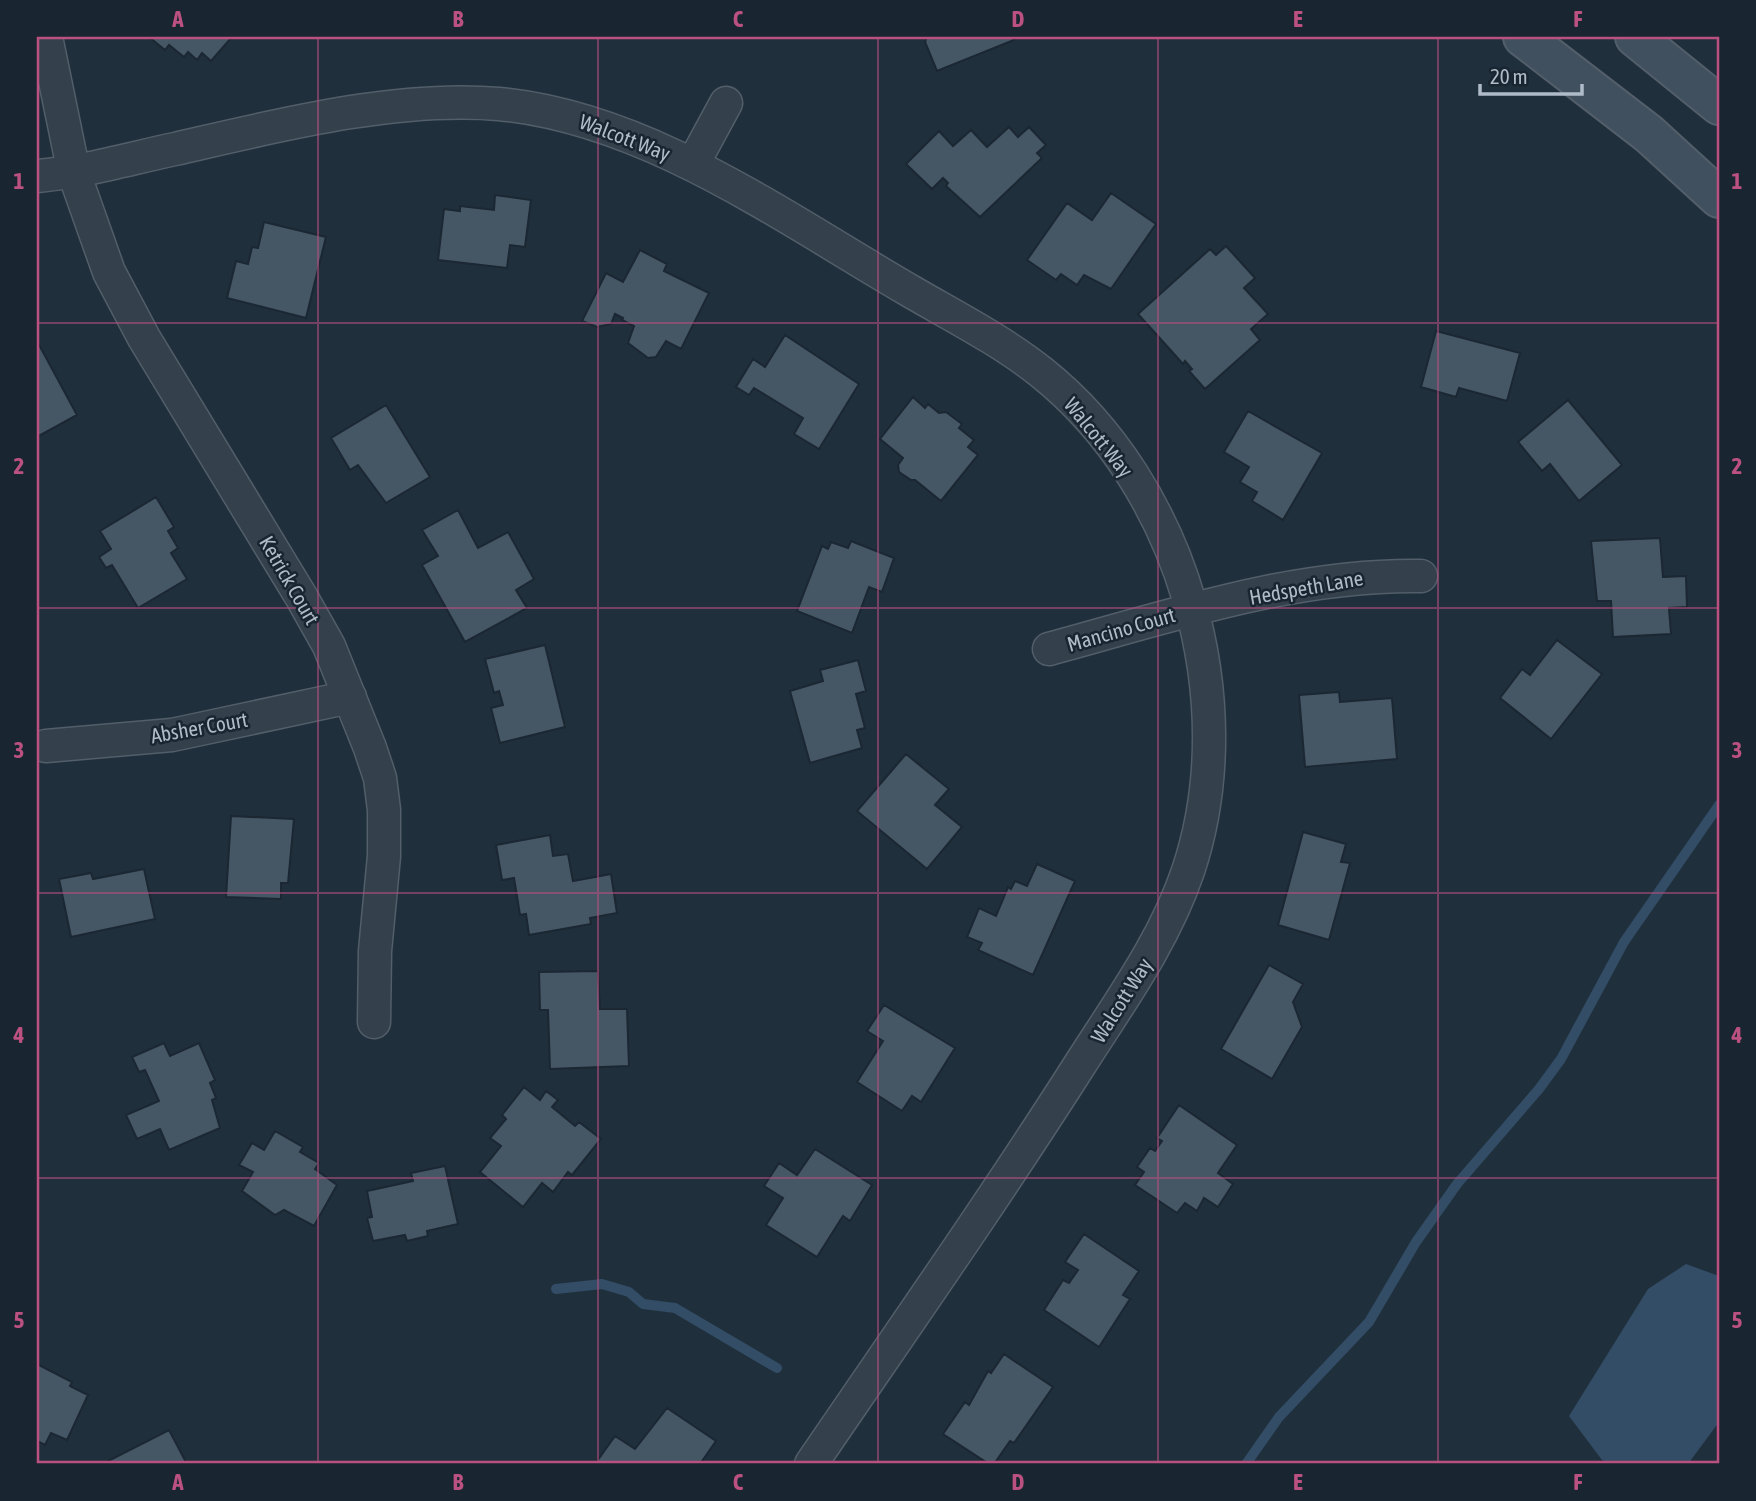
<svg xmlns="http://www.w3.org/2000/svg" width="1756" height="1501" font-family="'Asap Condensed',sans-serif">
  <rect width="100%" height="100%" fill="#202f3c"/>
  <path fill="#324d65" d="M 1686,1264 L 1719,1276 L 1719,1422 L 1688,1464 L 1612,1464 L 1602,1460 L 1569,1416 L 1648,1289 Z"/>
  <g fill="none" stroke-linecap="round" stroke-linejoin="round">
    <path stroke="#324d65" stroke-width="10" d="M 556,1289 L 602,1284 L 629,1292 L 643,1304 L 675,1308 L 777,1368
      M 1246,1464 L 1279,1417 L 1369,1322 L 1416,1242 L 1457,1184 L 1539,1089 L 1561,1059 L 1624,942 L 1719,805"/>
  </g>
  <path fill="#455665" stroke="#1b2732" stroke-width="2" d="M 149,37 L 232,37 L 211,61 L 202,53 L 197,60 L 188,52 L 184,57 L 169,45 L 165,50 Z
    M 927,37 L 1012,37 L 1014,40 L 937,71 L 925,42 Z
    M 1009,127 L 1018,137 L 1029,127 L 1046,145 L 1037,153 L 1042,158 L 980,217 L 946,186 L 948,183 L 943,178 L 932,189 L 906,164 L 939,131 L 953,146 L 971,130 L 987,147 Z
    M 1111,193 L 1156,224 L 1111,289 L 1084,275 L 1077,285 L 1061,274 L 1056,280 L 1027,260 L 1067,203 L 1092,220 Z
    M 495,195 L 531,200 L 525,247 L 510,245 L 507,268 L 438,260 L 444,209 L 460,211 L 460,206 L 494,210 Z
    M 264,222 L 326,237 L 306,318 L 227,298 L 236,261 L 248,264 L 252,247 L 258,248 Z
    M 1226,246 L 1255,278 L 1244,288 L 1268,314 L 1251,329 L 1260,340 L 1205,389 L 1189,371 L 1192,369 L 1185,361 L 1183,364 L 1138,314 L 1210,249 L 1216,255 Z
    M 640,250 L 667,264 L 664,271 L 709,293 L 681,349 L 666,341 L 656,357 L 648,358 L 628,343 L 634,326 L 622,320 L 623,318 L 615,314 L 611,324 L 597,327 L 582,321 L 606,273 L 623,282 Z
    M 1436,331 L 1520,353 L 1507,401 L 1459,388 L 1456,397 L 1421,387 Z
    M 785,335 L 859,384 L 819,449 L 794,434 L 803,418 L 754,388 L 749,395 L 736,387 L 753,359 L 765,367 Z
    M 37,341 L 77,415 L 37,437 Z
    M 913,397 L 925,408 L 928,404 L 939,413 L 946,412 L 962,424 L 959,428 L 974,440 L 968,447 L 978,455 L 941,501 L 915,480 L 911,480 L 899,472 L 898,465 L 903,458 L 880,439 Z
    M 1568,400 L 1622,465 L 1579,501 L 1550,464 L 1542,471 L 1518,442 Z
    M 386,405 L 430,477 L 386,503 L 358,465 L 350,470 L 331,438 Z
    M 1248,411 L 1322,453 L 1283,520 L 1252,501 L 1257,492 L 1240,482 L 1249,467 L 1224,452 Z
    M 156,497 L 174,527 L 168,531 L 178,548 L 171,553 L 187,579 L 138,608 L 112,565 L 106,568 L 99,557 L 111,549 L 100,531 Z
    M 458,510 L 478,548 L 508,532 L 534,579 L 516,590 L 527,608 L 465,642 L 422,565 L 438,556 L 422,530 Z
    M 1660,538 L 1663,577 L 1686,576 L 1687,607 L 1669,608 L 1671,634 L 1613,637 L 1611,601 L 1597,601 L 1591,541 Z
    M 851,541 L 894,558 L 882,592 L 869,587 L 852,633 L 797,611 L 822,546 L 828,549 L 831,542 L 848,548 Z
    M 1557,640 L 1602,674 L 1551,739 L 1500,698 L 1522,669 L 1530,675 Z
    M 545,645 L 565,727 L 500,743 L 491,708 L 503,705 L 499,691 L 494,693 L 485,659 Z
    M 858,660 L 866,691 L 856,694 L 865,728 L 857,730 L 862,748 L 810,763 L 790,691 L 823,681 L 820,670 Z
    M 1339,692 L 1340,702 L 1392,698 L 1397,759 L 1305,767 L 1299,695 Z
    M 906,754 L 949,789 L 935,805 L 962,827 L 927,869 L 857,811 Z
    M 231,816 L 294,819 L 288,883 L 281,883 L 281,899 L 226,897 Z
    M 1303,832 L 1346,844 L 1341,862 L 1350,863 L 1329,940 L 1278,925 Z
    M 550,835 L 553,856 L 568,854 L 573,881 L 611,874 L 617,913 L 590,918 L 591,924 L 529,935 L 526,914 L 520,915 L 514,878 L 502,880 L 496,845 Z
    M 1037,864 L 1075,881 L 1033,975 L 978,950 L 982,943 L 967,937 L 979,908 L 996,916 L 1008,887 L 1011,889 L 1015,881 L 1027,886 Z
    M 144,869 L 155,919 L 71,937 L 59,879 L 91,873 L 93,879 Z
    M 1269,965 L 1303,984 L 1293,1002 L 1302,1027 L 1272,1079 L 1221,1049 Z
    M 598,971 L 600,1009 L 627,1009 L 629,1066 L 550,1069 L 548,1010 L 540,1010 L 539,972 Z
    M 884,1005 L 955,1048 L 921,1102 L 912,1096 L 902,1111 L 857,1082 L 883,1041 L 867,1031 Z
    M 164,1043 L 170,1056 L 199,1043 L 215,1080 L 210,1083 L 216,1098 L 212,1100 L 220,1128 L 169,1150 L 160,1129 L 137,1139 L 126,1115 L 159,1101 L 145,1070 L 139,1072 L 132,1057 Z
    M 524,1087 L 540,1100 L 546,1091 L 558,1100 L 552,1107 L 575,1126 L 579,1122 L 601,1139 L 572,1175 L 568,1172 L 553,1192 L 542,1183 L 523,1207 L 480,1172 L 501,1146 L 490,1138 L 506,1119 L 502,1115 Z
    M 1179,1105 L 1237,1145 L 1218,1173 L 1233,1184 L 1218,1207 L 1204,1198 L 1197,1211 L 1185,1203 L 1177,1213 L 1135,1185 L 1144,1172 L 1137,1167 L 1150,1148 L 1155,1151 L 1162,1141 L 1157,1138 Z
    M 275,1131 L 303,1147 L 300,1152 L 319,1163 L 315,1169 L 337,1185 L 314,1226 L 284,1210 L 275,1215 L 242,1191 L 253,1172 L 239,1165 L 252,1143 L 264,1150 Z
    M 815,1149 L 872,1185 L 850,1221 L 843,1216 L 817,1257 L 766,1225 L 783,1198 L 764,1186 L 779,1163 L 797,1175 Z
    M 445,1166 L 458,1224 L 427,1231 L 428,1236 L 407,1241 L 405,1235 L 373,1241 L 367,1218 L 372,1217 L 367,1191 L 413,1181 L 411,1173 Z
    M 1084,1234 L 1139,1271 L 1123,1295 L 1130,1299 L 1099,1347 L 1044,1310 L 1063,1280 L 1069,1283 L 1078,1270 L 1065,1262 Z
    M 1004,1354 L 1053,1387 L 1014,1443 L 1010,1441 L 994,1464 L 989,1464 L 943,1434 L 965,1402 L 969,1405 L 988,1371 L 991,1373 Z
    M 37,1364 L 72,1382 L 70,1386 L 88,1395 L 67,1440 L 51,1433 L 45,1445 L 37,1441 Z
    M 667,1408 L 716,1441 L 700,1464 L 595,1464 L 615,1436 L 635,1449 Z
    M 169,1430 L 187,1464 L 107,1464 L 108,1461 Z"/>
  <g fill="none" stroke-linecap="round" stroke-linejoin="round">
    <defs>
      <path id="street" d="M 46,37 L 74,173 L 109,272 L 144,338 L 302,598 L 329,646 L 370,748 L 380,778 L 384,810 L 384,856 L 375,951 L 374,1022
        M 693,164 L 726,103
        M 37,176 C 84,172 128,159 175,149 C 275,126 396,95 499,104 C 648,118 784,218 912,292 C 955,317 1002,341 1041,372 C 1183,485 1245,701 1188,871 C 1164,942 1119,1003 1079,1066 C 993,1201 901,1332 811,1464
        M 1049,649 C 1170,616 1294,574 1421,576
        M 46,746 L 172,735 L 350,697"/>
      <path id="secondary" d="M 1523,37 L 1649,134 L 1719,198
        M 1635,37 L 1719,105"/>
    </defs>
    <use href="#street" stroke="#525e69" stroke-width="35"/>
    <use href="#secondary" stroke="#525e69" stroke-width="42"/>
    <use href="#street" stroke="#34404c" stroke-width="32"/>
    <use href="#secondary" stroke="#41505f" stroke-width="38"/>
  </g>
  <path fill="none" stroke="#bb5181" stroke-width="2" stroke-opacity="0.55" d="M 318,37 L 318,1464M 598,37 L 598,1464M 878,37 L 878,1464M 1158,37 L 1158,1464M 1438,37 L 1438,1464M 37,323 L 1719,323M 37,608 L 1719,608M 37,893 L 1719,893M 37,1178 L 1719,1178"/>
  <g text-anchor="middle" dominant-baseline="central" stroke-width="5" stroke-linejoin="round" paint-order="stroke">
    <g font-size="21" fill="#afbbc8" stroke="#192530">
      <text transform="translate(625 137) rotate(21)">Walcott Way</text>
      <text transform="translate(1099 437) rotate(51)">Walcott Way</text>
      <text transform="translate(290 580) rotate(60)">Ketrick Court</text>
      <text transform="translate(1306 587) rotate(-10)">Hedspeth Lane</text>
      <text transform="translate(1121 629) rotate(-16)">Mancino Court</text>
      <text transform="translate(199 727) rotate(-10)">Absher Court</text>
      <text transform="translate(1121 1000) rotate(-58)">Walcott Way</text>
    </g>
  </g>
  <rect width="1756" height="1501" fill="none" stroke="#192530" stroke-width="77"/>
  <path d="M1480 84v10h102v-10" fill="none" stroke="#afbbc8" stroke-width="3.5"/>
  <text x="1490" y="84" font-size="21" fill="#afbbc8" stroke="#192530" stroke-width="5" paint-order="stroke">20 m</text>
  <rect x="38" y="38" width="1680" height="1424" fill="none" stroke="#bb5181" stroke-width="2.5"/>
  <g font-size="23" text-anchor="middle" font-weight="bold" fill="#bb5181">
    <text x="178" y="27">A</text>
    <text x="458" y="27">B</text>
    <text x="738" y="27">C</text>
    <text x="1018" y="27">D</text>
    <text x="1298" y="27">E</text>
    <text x="1578" y="27">F</text>
    <text x="19" y="189">1</text>
    <text x="1737" y="189">1</text>
    <text x="19" y="474">2</text>
    <text x="1737" y="474">2</text>
    <text x="19" y="758">3</text>
    <text x="1737" y="758">3</text>
    <text x="19" y="1043">4</text>
    <text x="1737" y="1043">4</text>
    <text x="19" y="1328">5</text>
    <text x="1737" y="1328">5</text>
    <text x="178" y="1490">A</text>
    <text x="458" y="1490">B</text>
    <text x="738" y="1490">C</text>
    <text x="1018" y="1490">D</text>
    <text x="1298" y="1490">E</text>
    <text x="1578" y="1490">F</text>
  </g>
</svg>
